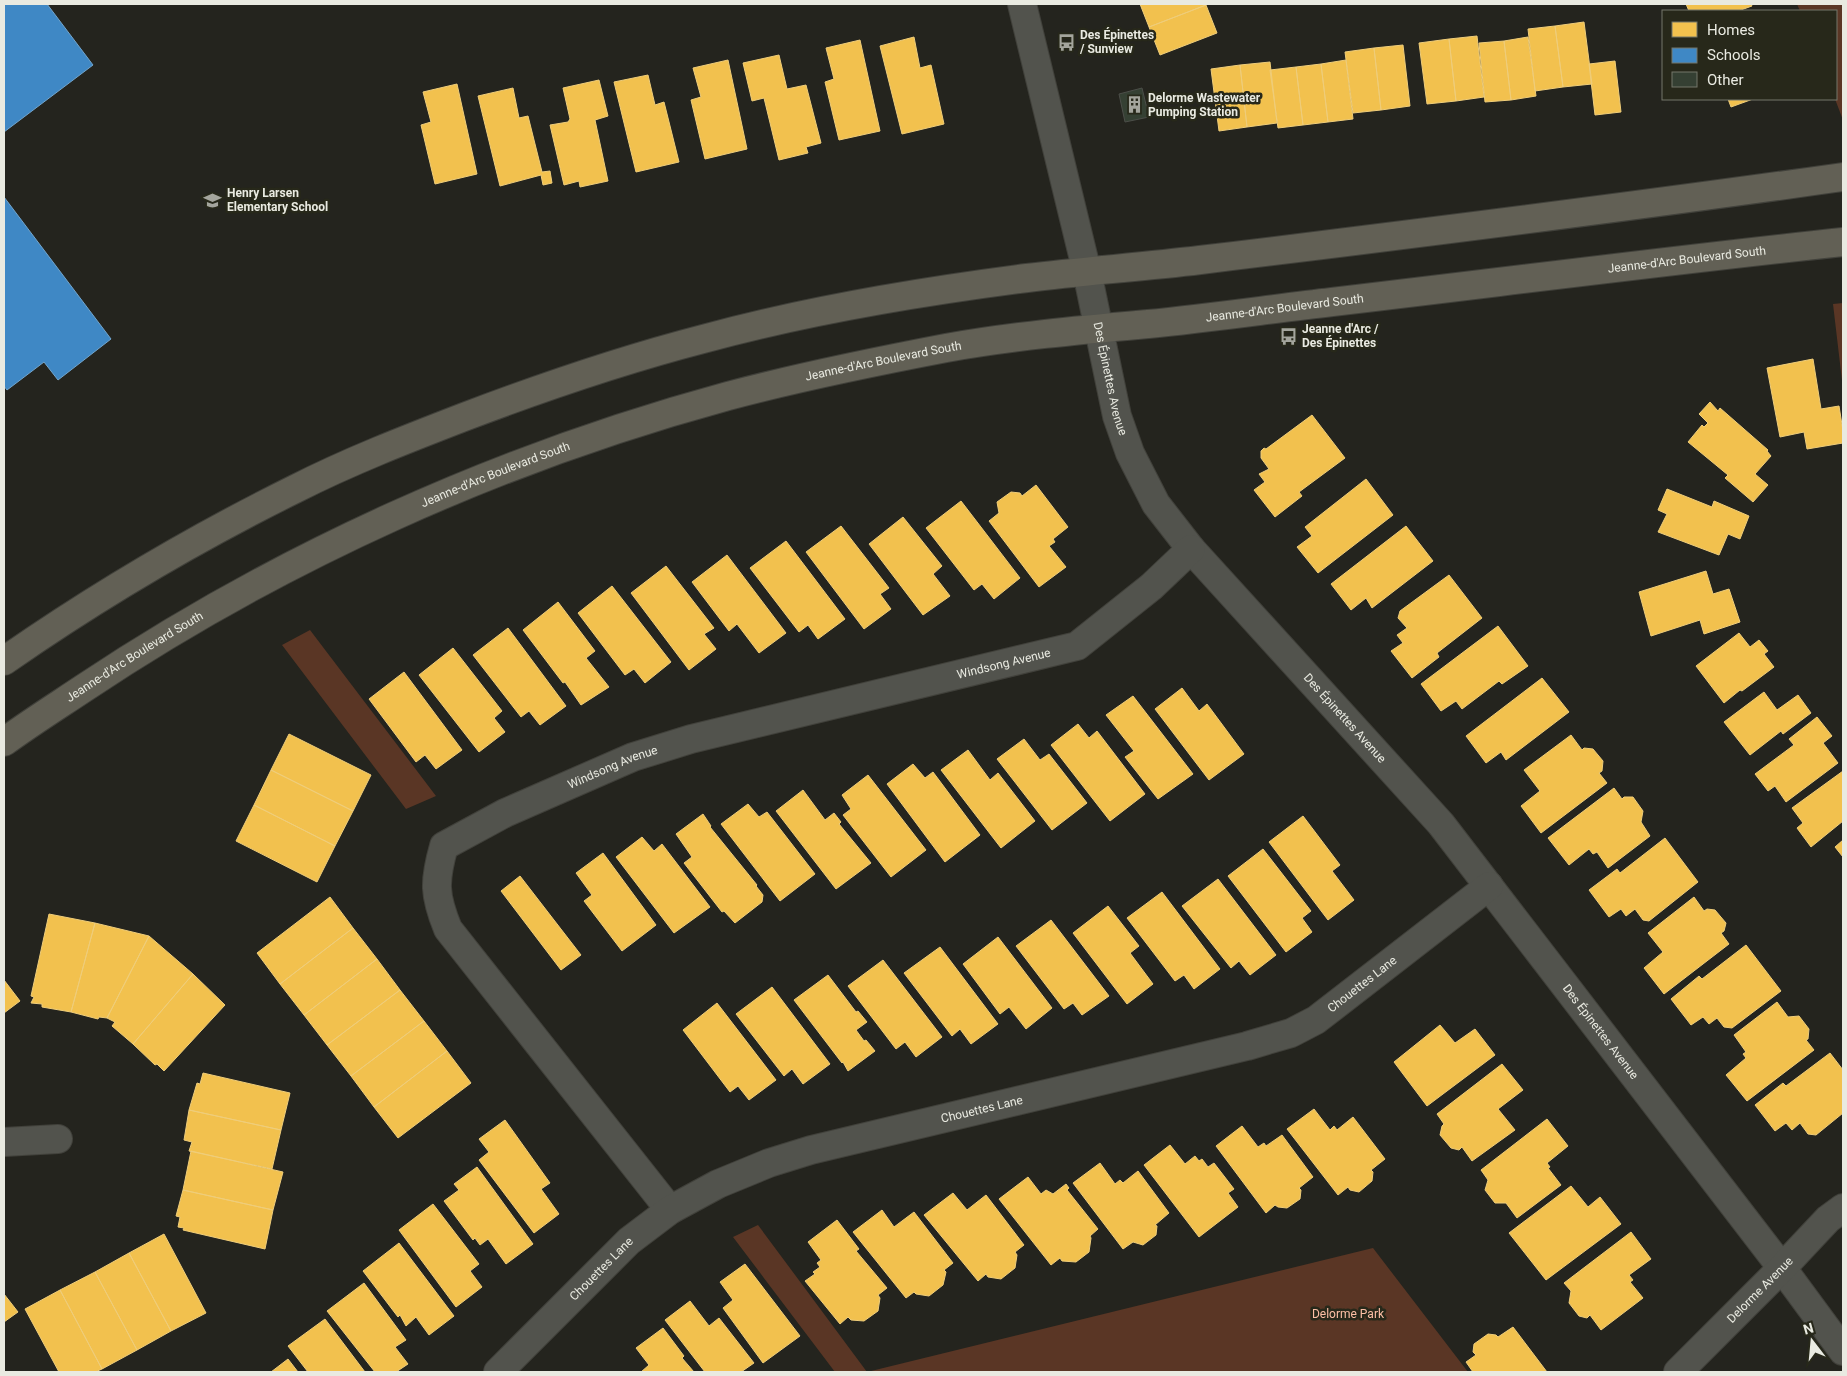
<svg xmlns="http://www.w3.org/2000/svg" width="1847" height="1376" font-family="Roboto,sans-serif">
  <rect width="100%" height="100%" fill="#24241e"/>
  <path fill="#5a3625" d="M 1797,4 L 1843,4 L 1843,120 L 1835,99 L 1836,11 L 1800,11 Z
    M 1843,303 L 1843,389 L 1833,304 Z
    M 310,630 L 436,796 L 406,809 L 282,645 Z
    M 758,1225 L 867,1372 L 1373,1248 L 1468,1372 L 835,1372 L 733,1237 Z"/>
  <path fill="#f2c14e" stroke="#efcd7a" d="M 1140,4 L 1206,4 L 1206,5 L 1149,27 Z
    M 1686,4 L 1751,4 L 1752,6 L 1738,11 L 1689,11 Z
    M 1206,5 L 1217,33 L 1160,55 L 1149,27 Z
    M 1584,22 L 1592,84 L 1563,87 L 1555,26 Z
    M 1555,26 L 1563,87 L 1535,91 L 1528,29 Z
    M 1477,36 L 1484,97 L 1456,101 L 1449,39 Z
    M 914,37 L 920,68 L 931,65 L 944,124 L 902,134 L 880,46 Z
    M 1528,37 L 1536,96 L 1511,100 L 1504,41 Z
    M 1449,39 L 1456,101 L 1427,104 L 1419,43 Z
    M 860,40 L 880,131 L 839,140 L 825,82 L 834,79 L 826,48 Z
    M 1504,41 L 1511,100 L 1485,102 L 1479,43 Z
    M 1403,45 L 1410,106 L 1381,110 L 1374,48 Z
    M 1374,48 L 1381,110 L 1353,113 L 1345,52 Z
    M 779,55 L 787,89 L 806,85 L 821,143 L 806,147 L 808,153 L 779,160 L 764,98 L 752,101 L 743,63 Z
    M 728,60 L 747,149 L 705,159 L 691,100 L 701,97 L 693,68 Z
    M 1346,60 L 1353,119 L 1328,122 L 1321,64 Z
    M 1615,61 L 1621,112 L 1595,115 L 1589,64 Z
    M 1270,62 L 1277,123 L 1247,127 L 1240,65 Z
    M 1321,64 L 1328,122 L 1303,125 L 1296,67 Z
    M 1240,65 L 1247,127 L 1219,131 L 1211,69 Z
    M 1296,67 L 1303,125 L 1278,128 L 1270,70 Z
    M 648,75 L 655,105 L 664,102 L 679,162 L 636,172 L 614,82 Z
    M 599,80 L 608,116 L 595,120 L 608,181 L 580,187 L 579,181 L 564,185 L 550,125 L 568,122 L 570,119 L 563,88 Z
    M 457,84 L 477,174 L 435,184 L 421,125 L 431,122 L 423,92 Z
    M 513,88 L 519,118 L 528,116 L 542,172 L 550,171 L 552,183 L 543,185 L 541,175 L 500,186 L 478,96 Z
    M 1728,99 L 1753,99 L 1731,107 Z
    M 1813,359 L 1821,409 L 1839,406 L 1843,431 L 1843,443 L 1807,449 L 1804,432 L 1780,437 L 1767,368 Z
    M 1710,402 L 1718,411 L 1720,408 L 1768,450 L 1767,451 L 1771,456 L 1755,474 L 1768,485 L 1753,502 L 1725,478 L 1728,475 L 1688,442 L 1702,425 L 1704,427 L 1708,423 L 1699,414 Z
    M 1312,415 L 1345,458 L 1299,492 L 1302,496 L 1275,517 L 1254,490 L 1265,482 L 1259,474 L 1269,469 L 1261,458 L 1261,451 L 1264,448 L 1266,449 Z
    M 1366,479 L 1393,515 L 1318,573 L 1297,547 L 1312,536 L 1305,527 Z
    M 1036,485 L 1068,527 L 1053,539 L 1055,542 L 1049,546 L 1066,567 L 1039,587 L 989,521 L 999,513 L 997,502 L 1011,492 L 1020,493 L 1022,496 Z
    M 1667,489 L 1712,507 L 1714,501 L 1749,516 L 1740,539 L 1728,534 L 1719,555 L 1658,532 L 1667,514 L 1658,510 Z
    M 961,501 L 1020,578 L 994,599 L 982,584 L 974,590 L 926,528 Z
    M 903,517 L 942,566 L 933,574 L 950,596 L 923,615 L 869,544 Z
    M 841,526 L 889,588 L 880,594 L 891,609 L 864,629 L 806,552 Z
    M 1406,526 L 1433,561 L 1372,608 L 1366,598 L 1351,610 L 1331,584 Z
    M 786,541 L 845,619 L 818,639 L 808,625 L 799,632 L 750,568 Z
    M 727,555 L 786,633 L 759,653 L 737,624 L 729,631 L 692,582 Z
    M 666,566 L 714,628 L 704,634 L 716,649 L 689,670 L 631,593 Z
    M 1706,571 L 1713,594 L 1729,589 L 1740,622 L 1704,634 L 1700,620 L 1651,636 L 1639,592 Z
    M 1449,575 L 1482,618 L 1437,653 L 1439,657 L 1412,678 L 1391,651 L 1403,643 L 1397,635 L 1407,628 L 1398,618 L 1400,611 Z
    M 612,586 L 671,662 L 645,683 L 634,669 L 625,675 L 578,613 Z
    M 558,602 L 595,651 L 586,658 L 609,687 L 581,705 L 565,682 L 563,683 L 523,630 Z
    M 1498,626 L 1528,666 L 1502,684 L 1499,681 L 1462,709 L 1456,701 L 1441,711 L 1421,684 Z
    M 508,628 L 566,706 L 540,725 L 529,711 L 521,717 L 473,655 Z
    M 1739,633 L 1750,647 L 1759,640 L 1768,651 L 1764,654 L 1774,667 L 1742,691 L 1740,690 L 1724,703 L 1696,666 Z
    M 453,648 L 502,711 L 494,718 L 505,732 L 479,752 L 419,675 Z
    M 404,672 L 462,750 L 436,769 L 425,755 L 416,762 L 369,699 Z
    M 1542,678 L 1569,712 L 1506,760 L 1501,752 L 1486,763 L 1466,736 Z
    M 1182,688 L 1199,711 L 1207,704 L 1244,754 L 1209,780 L 1155,709 Z
    M 1764,692 L 1777,710 L 1798,695 L 1811,713 L 1783,734 L 1781,731 L 1750,755 L 1724,722 Z
    M 1133,696 L 1193,774 L 1158,799 L 1125,757 L 1134,751 L 1106,715 Z
    M 1817,717 L 1832,736 L 1823,743 L 1838,763 L 1786,802 L 1775,786 L 1768,791 L 1755,774 L 1794,745 L 1789,739 Z
    M 1078,724 L 1089,738 L 1097,731 L 1145,794 L 1110,821 L 1051,745 Z
    M 289,734 L 371,775 L 353,811 L 271,770 Z
    M 1571,735 L 1582,750 L 1584,748 L 1593,749 L 1603,761 L 1602,771 L 1599,773 L 1607,783 L 1541,833 L 1521,806 L 1540,791 L 1524,770 Z
    M 1024,739 L 1040,760 L 1049,754 L 1087,803 L 1052,830 L 997,759 Z
    M 968,750 L 990,780 L 998,773 L 1035,821 L 1001,848 L 941,770 Z
    M 913,764 L 925,778 L 933,772 L 980,835 L 945,862 L 887,784 Z
    M 271,770 L 353,811 L 335,846 L 254,805 Z
    M 1843,771 L 1843,821 L 1811,847 L 1797,828 L 1803,823 L 1792,808 Z
    M 868,775 L 926,850 L 891,877 L 843,815 L 851,809 L 842,795 Z
    M 1614,788 L 1622,799 L 1624,797 L 1633,797 L 1643,811 L 1641,822 L 1650,836 L 1608,868 L 1597,852 L 1593,854 L 1589,849 L 1569,865 L 1548,838 Z
    M 803,790 L 825,820 L 834,813 L 841,822 L 839,824 L 871,863 L 836,889 L 776,811 Z
    M 748,804 L 759,817 L 767,812 L 815,874 L 780,901 L 721,824 Z
    M 254,805 L 335,846 L 317,882 L 236,841 Z
    M 703,814 L 711,826 L 710,827 L 757,885 L 756,886 L 763,895 L 762,902 L 735,923 L 724,911 L 722,912 L 684,863 L 692,857 L 676,834 Z
    M 1303,816 L 1340,865 L 1332,871 L 1354,900 L 1328,920 L 1269,842 Z
    M 642,837 L 654,851 L 662,844 L 710,907 L 674,933 L 616,857 Z
    M 1665,838 L 1698,882 L 1649,921 L 1643,920 L 1635,909 L 1626,916 L 1621,909 L 1609,917 L 1589,890 L 1617,869 L 1620,873 Z
    M 1843,840 L 1843,857 L 1835,847 Z
    M 1263,849 L 1311,911 L 1302,918 L 1312,932 L 1286,952 L 1228,876 Z
    M 603,853 L 656,925 L 622,951 L 584,901 L 592,895 L 576,873 Z
    M 520,876 L 581,955 L 561,970 L 501,891 Z
    M 1218,879 L 1276,955 L 1250,975 L 1239,961 L 1231,968 L 1182,906 Z
    M 1162,892 L 1220,969 L 1194,989 L 1184,975 L 1175,981 L 1127,918 Z
    M 330,897 L 353,928 L 280,984 L 257,953 Z
    M 1694,897 L 1704,911 L 1707,909 L 1715,910 L 1726,923 L 1724,931 L 1721,933 L 1729,944 L 1664,994 L 1644,968 L 1663,952 L 1648,933 Z
    M 1108,906 L 1139,946 L 1130,953 L 1153,984 L 1127,1004 L 1073,933 Z
    M 49,914 L 95,923 L 71,1012 L 42,1007 L 42,1004 L 31,1003 L 34,997 L 31,996 Z
    M 1051,920 L 1109,996 L 1082,1015 L 1073,1003 L 1064,1009 L 1016,946 Z
    M 95,923 L 149,936 L 107,1018 L 99,1017 L 98,1019 L 71,1012 Z
    M 353,928 L 377,959 L 304,1015 L 280,984 Z
    M 149,936 L 193,974 L 133,1044 L 112,1026 L 115,1022 L 107,1018 Z
    M 998,937 L 1052,1008 L 1026,1029 L 1009,1007 L 1000,1014 L 963,964 Z
    M 1746,945 L 1781,991 L 1732,1028 L 1724,1027 L 1717,1018 L 1709,1024 L 1703,1017 L 1691,1025 L 1671,999 L 1699,976 L 1702,979 Z
    M 940,947 L 998,1024 L 971,1044 L 960,1029 L 952,1036 L 904,973 Z
    M 377,959 L 400,990 L 327,1045 L 304,1015 Z
    M 883,960 L 942,1037 L 916,1057 L 905,1042 L 896,1049 L 848,986 Z
    M 193,974 L 225,1005 L 164,1071 L 157,1064 L 155,1065 L 133,1044 Z
    M 828,975 L 856,1012 L 858,1011 L 867,1022 L 856,1030 L 864,1041 L 866,1040 L 875,1051 L 848,1071 L 843,1062 L 842,1063 L 794,1000 Z
    M 4,980 L 20,1001 L 4,1013 Z
    M 772,987 L 830,1064 L 803,1084 L 792,1069 L 784,1076 L 736,1014 Z
    M 400,990 L 424,1021 L 351,1076 L 327,1045 Z
    M 1777,1002 L 1788,1017 L 1799,1016 L 1809,1029 L 1808,1039 L 1806,1040 L 1814,1050 L 1747,1101 L 1726,1075 L 1746,1058 L 1743,1054 L 1746,1052 L 1734,1035 Z
    M 717,1003 L 776,1080 L 749,1100 L 738,1086 L 730,1092 L 683,1030 Z
    M 424,1021 L 447,1051 L 374,1107 L 351,1076 Z
    M 1440,1025 L 1455,1043 L 1475,1029 L 1495,1055 L 1427,1106 L 1394,1062 Z
    M 447,1051 L 471,1083 L 398,1138 L 374,1107 Z
    M 1830,1053 L 1843,1070 L 1843,1113 L 1816,1135 L 1808,1134 L 1800,1123 L 1792,1130 L 1786,1123 L 1775,1131 L 1755,1105 L 1783,1083 L 1786,1086 Z
    M 1502,1064 L 1523,1090 L 1498,1109 L 1515,1130 L 1472,1161 L 1462,1147 L 1459,1150 L 1451,1148 L 1440,1135 L 1442,1126 L 1444,1124 L 1437,1114 Z
    M 203,1073 L 290,1093 L 281,1130 L 189,1110 L 197,1083 L 200,1084 Z
    M 1314,1109 L 1330,1130 L 1334,1126 L 1337,1130 L 1353,1117 L 1385,1159 L 1371,1170 L 1373,1172 L 1372,1181 L 1359,1192 L 1350,1190 L 1348,1187 L 1338,1195 L 1287,1129 Z
    M 189,1110 L 281,1130 L 272,1169 L 189,1151 L 192,1142 L 184,1140 Z
    M 1547,1119 L 1568,1146 L 1547,1163 L 1550,1167 L 1548,1168 L 1561,1185 L 1517,1218 L 1506,1203 L 1495,1203 L 1485,1190 L 1488,1180 L 1481,1170 Z
    M 505,1120 L 550,1183 L 541,1189 L 559,1214 L 534,1233 L 479,1160 L 489,1152 L 479,1139 Z
    M 1242,1126 L 1258,1147 L 1264,1143 L 1266,1146 L 1282,1135 L 1313,1177 L 1299,1188 L 1301,1190 L 1300,1199 L 1287,1208 L 1278,1207 L 1275,1205 L 1266,1213 L 1216,1146 Z
    M 1170,1145 L 1185,1164 L 1195,1156 L 1199,1161 L 1202,1159 L 1208,1167 L 1214,1163 L 1234,1189 L 1228,1193 L 1238,1207 L 1199,1237 L 1144,1165 Z
    M 191,1151 L 283,1172 L 273,1210 L 183,1190 Z
    M 1100,1163 L 1115,1184 L 1120,1180 L 1123,1183 L 1138,1171 L 1169,1213 L 1155,1225 L 1157,1226 L 1156,1235 L 1143,1245 L 1133,1242 L 1123,1249 L 1073,1183 Z
    M 477,1167 L 533,1244 L 506,1264 L 488,1239 L 480,1245 L 475,1238 L 473,1240 L 444,1201 L 459,1190 L 454,1184 Z
    M 1028,1177 L 1041,1194 L 1046,1190 L 1053,1194 L 1066,1184 L 1069,1188 L 1067,1190 L 1098,1229 L 1090,1236 L 1091,1238 L 1089,1252 L 1076,1262 L 1062,1261 L 1060,1258 L 1051,1265 L 999,1199 Z
    M 1571,1186 L 1588,1207 L 1600,1197 L 1621,1224 L 1546,1280 L 1509,1233 Z
    M 183,1190 L 273,1210 L 265,1249 L 183,1230 L 184,1228 L 178,1227 L 180,1217 L 176,1216 Z
    M 953,1193 L 967,1210 L 986,1195 L 1024,1245 L 1015,1252 L 1017,1255 L 1015,1268 L 1001,1279 L 988,1277 L 986,1274 L 978,1281 L 924,1215 Z
    M 433,1204 L 479,1264 L 470,1271 L 482,1287 L 456,1307 L 399,1230 Z
    M 882,1210 L 894,1227 L 914,1212 L 953,1263 L 944,1270 L 946,1272 L 943,1285 L 929,1296 L 916,1294 L 914,1292 L 906,1298 L 853,1232 Z
    M 837,1220 L 859,1249 L 856,1251 L 887,1288 L 878,1295 L 880,1298 L 878,1311 L 864,1321 L 851,1320 L 848,1317 L 840,1324 L 805,1281 L 815,1274 L 813,1272 L 820,1267 L 817,1263 L 821,1260 L 808,1242 Z
    M 1631,1232 L 1651,1259 L 1629,1275 L 1633,1280 L 1630,1282 L 1643,1298 L 1601,1330 L 1590,1315 L 1587,1318 L 1579,1316 L 1569,1303 L 1571,1291 L 1564,1283 Z
    M 164,1234 L 206,1313 L 171,1331 L 129,1253 Z
    M 399,1243 L 454,1316 L 429,1335 L 416,1317 L 406,1326 L 400,1315 L 398,1317 L 363,1271 Z
    M 129,1253 L 171,1331 L 137,1350 L 95,1272 Z
    M 745,1264 L 800,1336 L 763,1363 L 723,1308 L 733,1300 L 720,1282 Z
    M 95,1272 L 137,1350 L 102,1369 L 60,1290 Z
    M 364,1283 L 406,1340 L 395,1347 L 408,1364 L 396,1372 L 375,1372 L 327,1311 Z
    M 60,1290 L 102,1369 L 95,1372 L 59,1372 L 25,1309 Z
    M 4,1294 L 18,1312 L 4,1322 Z
    M 690,1301 L 709,1326 L 719,1318 L 754,1363 L 741,1372 L 705,1372 L 665,1320 Z
    M 325,1319 L 365,1372 L 308,1372 L 288,1346 Z
    M 1513,1327 L 1547,1372 L 1473,1372 L 1466,1362 L 1476,1355 L 1473,1352 L 1474,1344 L 1488,1334 L 1496,1335 L 1498,1337 Z
    M 663,1328 L 684,1356 L 682,1358 L 694,1372 L 641,1372 L 649,1365 L 636,1348 Z
    M 288,1359 L 298,1372 L 271,1372 Z"/>
  <path fill="#3f88c5" stroke="#72a5cd" d="M 4,4 L 47,4 L 93,65 L 4,132 Z
    M 4,197 L 111,339 L 58,380 L 44,362 L 7,390 L 4,386 Z"/>
  <path fill="#354033" stroke="#4c4e49" d="M 1142,88 L 1149,117 L 1125,122 L 1119,94 Z"/>
  <g fill="none" stroke-linecap="round" stroke-linejoin="round">
    <defs>
      <g id="minor">
        <path id="s1" d="M 1022,4 L 1087,272 L 1117,416 L 1130,453 L 1156,504 L 1191,549 L 1441,824 L 1782,1268 L 1843,1351"/>
        <path d="M 4,1142 L 58,1139"/>
        <path id="s2" d="M 670,1210 L 448,929 C 434,895 434,881 444,846 L 505,813 L 633,757 L 691,739 L 1077,646 L 1151,587 L 1191,549"/>
        <path id="s3" d="M 498,1372 L 629,1241 L 670,1210 L 718,1184 L 769,1163 L 811,1150 L 1247,1046 L 1291,1033 L 1316,1020 L 1489,886"/>
        <path id="s4" d="M 1678,1372 L 1782,1268 L 1828,1219 L 1843,1208"/>
      </g>
      <g id="major">
        <path d="M 4,661 C 96,597 194,539 295,489 C 350,461 407,439 464,417 C 543,387 622,360 703,339 C 809,310 918,292 1027,278 C 1084,271 1142,267 1200,260 C 1415,234 1629,207 1843,177"/>
        <path id="s5" d="M 4,742 C 30,723 57,706 84,688 C 280,557 500,458 728,396 C 799,377 873,362 946,348 C 1013,336 1081,330 1148,324 C 1210,318 1271,309 1332,302 C 1502,282 1673,260 1843,242"/>
      </g>
    </defs>
    <use href="#minor" stroke="#41413b" stroke-width="30"/>
    <use href="#major" stroke="#41413b" stroke-width="30"/>
    <use href="#minor" stroke="#52534d" stroke-width="28"/>
    <use href="#major" stroke="#626055" stroke-width="28"/>
  </g>
  <defs>
    <symbol id="bus-bare" viewBox="-9 -9 18 18"><path d="M-5-6H5V4H4V6H2V4H-2V6H-4V4H-5ZM-3.5-4V0h7V-4ZM-3.5 1.2v1.5H-2V1.2ZM2 1.2v1.5H3.5V1.2Z" fill="#a4a59d" stroke="#27281a" stroke-width="2.5" paint-order="stroke"/></symbol>
    <symbol id="building-bare" viewBox="-9 -9 18 18"><path d="M-4-6H4V6H1V3H-1V6H-4ZM-2.5-4.3h1.7v1.8h-1.7ZM.8-4.3h1.7v1.8H.8ZM-2.5-1h1.7V.8h-1.7ZM.8-1h1.7V.8H.8Z" fill="#a4a59d" stroke="#27281a" stroke-width="2.5" paint-order="stroke"/></symbol>
    <symbol id="school-bare" viewBox="-9 -9 18 18"><path d="M0-5L7-2L0 1L-7-2ZM-4 1L0 2.5L4 1V4Q0 6-4 4Z" fill="#a4a59d" stroke="#27281a" stroke-width="2.5" paint-order="stroke"/></symbol>
  </defs>
  <g fill-rule="evenodd">
    <use href="#bus-bare" x="1054" y="30" width="25" height="25"/>
    <use href="#building-bare" x="1122" y="92" width="25" height="25"/>
    <use href="#school-bare" x="200" y="188" width="25" height="25"/>
    <use href="#bus-bare" x="1276" y="324" width="25" height="25"/>
  </g>
  <g text-anchor="middle" dominant-baseline="central" stroke-width="5" stroke-linejoin="round" paint-order="stroke">
    <g font-size="12" font-weight="bold" fill="#e9eae1" stroke="#27281a" text-anchor="start">
      <text x="1080" y="35">Des Épinettes<tspan x="1080" dy="14">/ Sunview</tspan></text>
      <text x="1148" y="98">Delorme Wastewater<tspan x="1148" dy="14">Pumping Station</tspan></text>
      <text x="227" y="193">Henry Larsen<tspan x="227" dy="14">Elementary School</tspan></text>
      <text x="1302" y="329">Jeanne d'Arc /<tspan x="1302" dy="14">Des Épinettes</tspan></text>
    </g>
    <g font-size="12" fill="#e9eae1" stroke="#27281a">
      <text stroke="none"><textPath href="#s5" startOffset="1776">Jeanne-d'Arc Boulevard South</textPath></text>
      <text stroke="none"><textPath href="#s5" startOffset="1371">Jeanne-d'Arc Boulevard South</textPath></text>
      <text stroke="none"><textPath href="#s5" startOffset="966">Jeanne-d'Arc Boulevard South</textPath></text>
      <text stroke="none"><textPath href="#s1" startOffset="385">Des Épinettes Avenue</textPath></text>
      <text stroke="none"><textPath href="#s5" startOffset="561">Jeanne-d'Arc Boulevard South</textPath></text>
      <text stroke="none"><textPath href="#s5" startOffset="156">Jeanne-d'Arc Boulevard South</textPath></text>
      <text stroke="none"><textPath href="#s2" startOffset="1035">Windsong Avenue</textPath></text>
      <text stroke="none"><textPath href="#s1" startOffset="805">Des Épinettes Avenue</textPath></text>
      <text stroke="none"><textPath href="#s2" startOffset="630">Windsong Avenue</textPath></text>
      <text stroke="none"><textPath href="#s3" startOffset="971">Chouettes Lane</textPath></text>
      <text stroke="none"><textPath href="#s1" startOffset="1210">Des Épinettes Avenue</textPath></text>
      <text stroke="none"><textPath href="#s3" startOffset="566">Chouettes Lane</textPath></text>
      <text stroke="none"><textPath href="#s3" startOffset="146">Chouettes Lane</textPath></text>
      <text stroke="none"><textPath href="#s4" startOffset="116">Delorme Avenue</textPath></text>
    </g>
    <g font-size="12" fill="#fcbfa5" stroke="#27281a">
      <text x="1348" y="1314">Delorme Park</text>
    </g>
  </g>
  <rect width="1847" height="1376" fill="none" stroke="#e9eae1" stroke-width="10"/>
  <rect x="1662" y="10" width="175" height="90" fill="#27281a" stroke="#75766a"/>
  <rect x="1672" y="22" width="25" height="15" fill="#f2c14e" stroke="#75766a"/>
  <text x="1707" y="35" font-size="15" fill="#e9eae1">Homes</text>
  <rect x="1672" y="48" width="25" height="15" fill="#3f88c5" stroke="#75766a"/>
  <text x="1707" y="60" font-size="15" fill="#e9eae1">Schools</text>
  <rect x="1672" y="72" width="25" height="15" fill="#354033" stroke="#75766a"/>
  <text x="1707" y="85" font-size="15" fill="#e9eae1">Other</text>
  <g transform="translate(1812 1341) rotate(344)" stroke="#27281a" stroke-width="4" paint-order="stroke">
  <path d="M0-4L9 19L0 12L-9 19Z" fill="#e9eae1"/>
  <text y="-8" font-size="14" font-weight="bold" text-anchor="middle" fill="#e9eae1">N</text>
  </g>
</svg>
